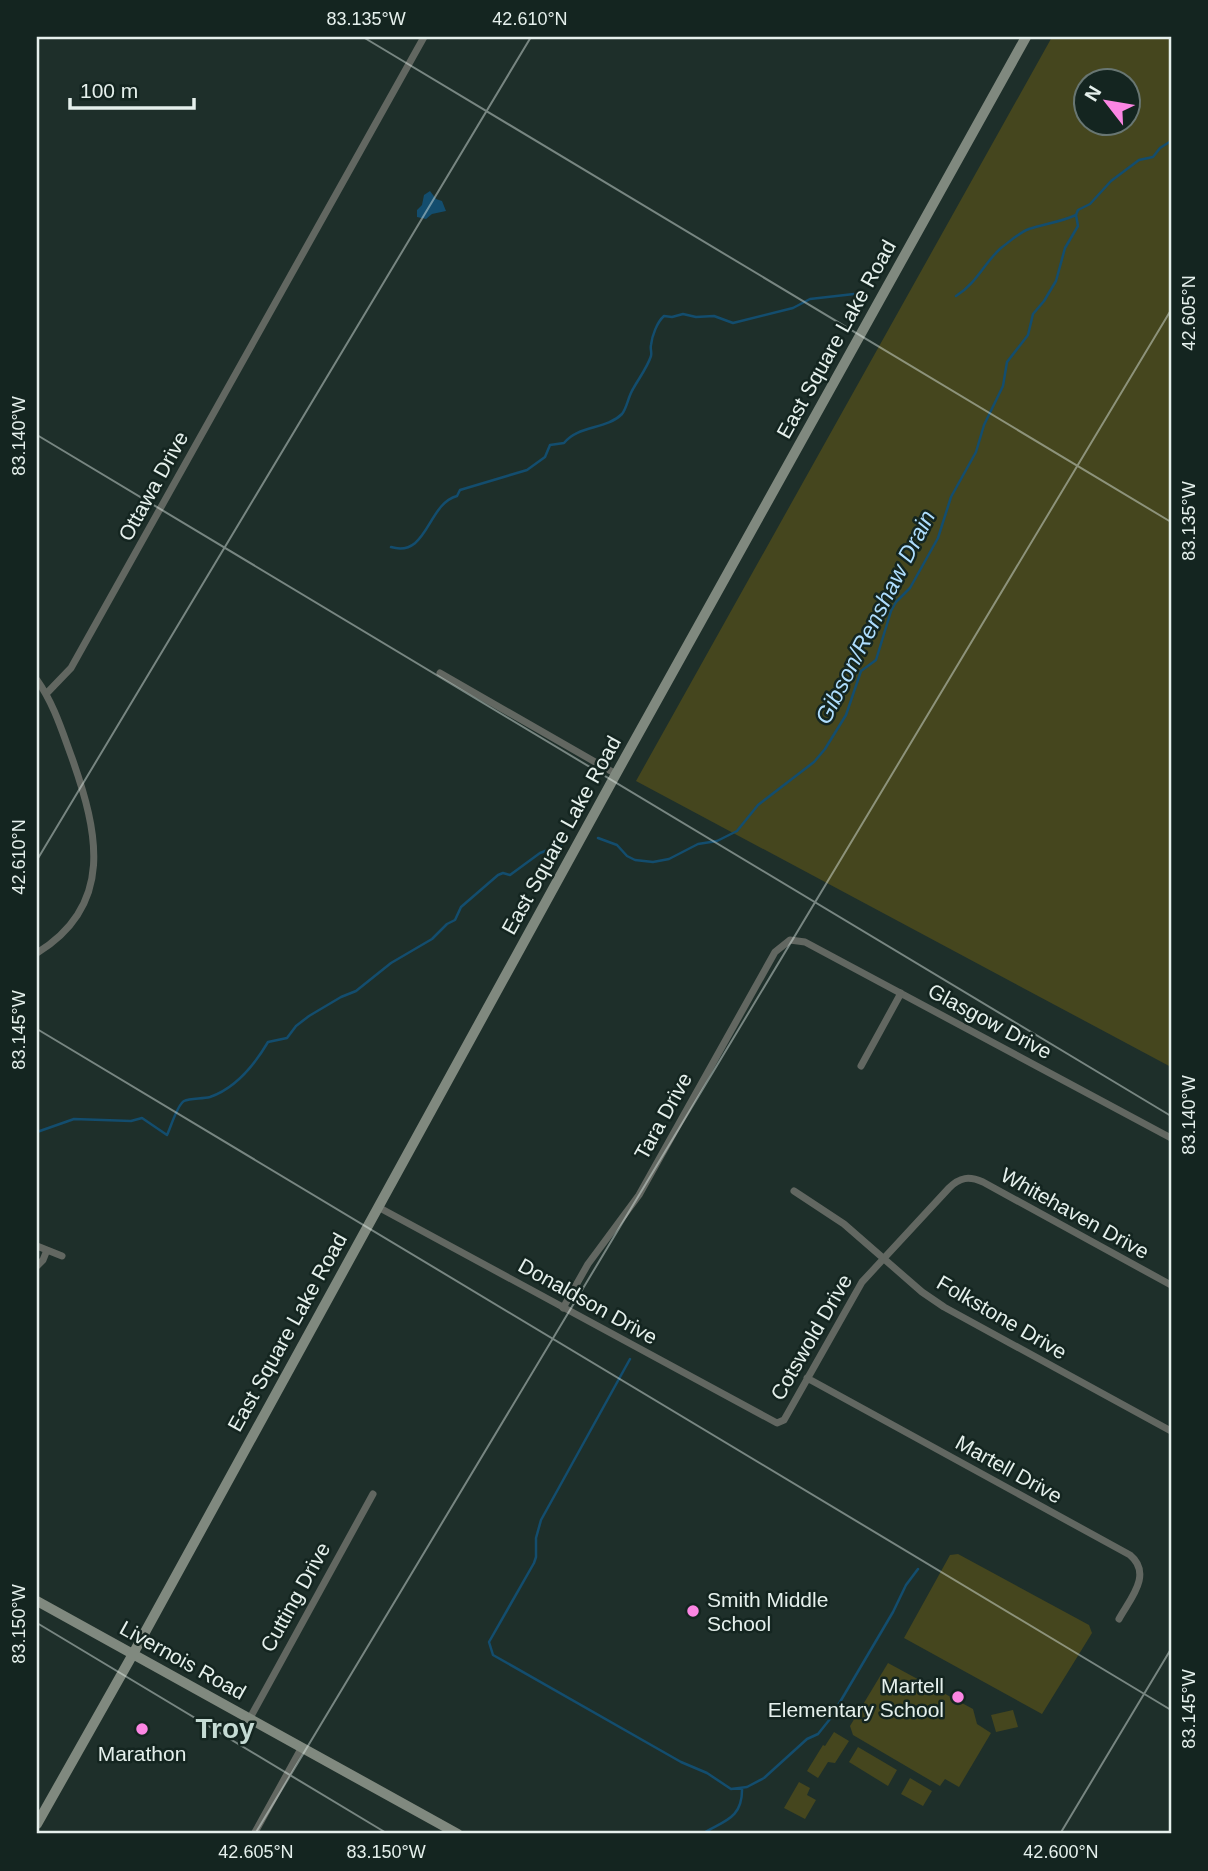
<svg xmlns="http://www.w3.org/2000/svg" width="1208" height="1871" font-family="Helvetica,sans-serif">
  <rect width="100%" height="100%" fill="#1e2f2a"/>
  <path fill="#45461e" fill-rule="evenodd" d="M 1052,37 L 1171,37 L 1171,1067 L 636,781 ZM 1086,80 L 1128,80 L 1128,122 L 1086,122 Z
    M 958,1554 L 1089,1625 L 1092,1633 L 1042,1714 L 904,1638 L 950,1555 Z
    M 888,1663 L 973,1709 L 977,1724 L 991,1733 L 959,1787 L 945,1779 L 940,1786 L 853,1735 L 850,1726 Z
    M 1013,1710 L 1018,1727 L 996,1732 L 991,1715 Z
    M 834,1732 L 849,1741 L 835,1763 L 828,1762 L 818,1778 L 807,1771 L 823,1745 L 825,1746 Z
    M 858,1747 L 897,1770 L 888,1786 L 849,1762 Z
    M 910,1778 L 932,1791 L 923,1806 L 901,1794 Z
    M 799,1782 L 810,1788 L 807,1795 L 816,1800 L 805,1819 L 784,1808 Z"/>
  <path fill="#134d6e" d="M 430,191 L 436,199 L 442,201 L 446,211 L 432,214 L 426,219 L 417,217 L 417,210 L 422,205 L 424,195 Z"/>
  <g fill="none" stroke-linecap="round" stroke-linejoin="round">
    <path stroke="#134d6e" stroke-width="2.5" d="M 956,296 C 977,283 984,263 1001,248 C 1009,242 1020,232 1029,229 C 1044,224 1061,222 1076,215 L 1078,210 L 1090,204 L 1111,181 L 1139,160 L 1153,157 L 1160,148 L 1171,141
      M 391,547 C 428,558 427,504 457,496 L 460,490 L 527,470 L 545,457 L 550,445 L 564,443 C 578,425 606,430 622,414 C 627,408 628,397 633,389 C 639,378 647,368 651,356 C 652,352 650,349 651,345 C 652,336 657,322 664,316 L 672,317 L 683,314 L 696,317 L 714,316 L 733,323 L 793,308 L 810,299 L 854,294
      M 598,838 L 617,845 L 627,856 L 635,860 L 653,862 L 669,859 L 698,844 L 717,841 L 737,831 L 758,805 L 814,762 L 825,749 L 846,715 L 861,671 L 876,660 L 891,611 L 896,602 L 910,588 L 938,538 L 951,497 L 976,452 L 984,425 L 1003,386 L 1007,362 L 1028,335 L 1033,314 L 1044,301 L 1056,281 L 1065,248 L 1078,226 L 1076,215
      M 37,1132 L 74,1119 L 131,1121 L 142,1118 L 167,1135 C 171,1127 177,1105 184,1101 C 190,1098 202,1099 210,1097 C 236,1088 255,1064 268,1042 L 287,1038 L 296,1026 L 309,1016 L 341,997 L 356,991 L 391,963 L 432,939 L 447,924 L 455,920 L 461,907 L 498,875 L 503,873 L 510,875 L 540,853 L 561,845
      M 630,1359 L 541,1520 L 536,1538 L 536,1557 L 534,1563 L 489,1642 L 493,1655 L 681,1762 L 707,1773 L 731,1789 L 747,1787 L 764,1778 L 807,1739 L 818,1734 L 830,1719 L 893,1612 L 906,1585 L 918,1569
      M 702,1834 C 723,1821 743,1819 742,1788"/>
    <path stroke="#626761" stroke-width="7" d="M 440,673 L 616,774
      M 37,680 C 54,704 62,731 72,758 C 98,832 115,905 37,953
      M 46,694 L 71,668 L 424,37
      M 861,1066 L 901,993
      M 794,1191 L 844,1224 L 922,1292 L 944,1307 L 1171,1431
      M 378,1207 L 777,1423 L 784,1420 L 788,1413 L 862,1282 L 949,1188 C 960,1177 969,1176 983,1182 L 1171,1285
      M 37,1246 L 62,1256
      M 37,1266 L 43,1260 L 47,1250
      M 563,1308 L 588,1264 L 639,1195 L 775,952 L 790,940 L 805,942 L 1171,1138
      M 807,1378 L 1130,1555 C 1153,1574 1130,1599 1119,1619
      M 250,1718 L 373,1494
      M 254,1834 L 302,1747"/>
    <path stroke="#80897f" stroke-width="10" d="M 37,1601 L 458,1834
      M 37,1824 L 133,1654 L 616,774 L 1026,37"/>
  </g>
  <path fill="none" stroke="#e5f0ec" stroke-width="2" stroke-opacity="0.45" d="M 363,37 L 1171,522M 37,435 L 1171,1116M 37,860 L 531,37M 37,1029 L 1171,1710M 37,1623 L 388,1834M 255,1834 L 1171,310M 1060,1834 L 1171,1649"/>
  <g fill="#fc86e3" stroke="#142520" stroke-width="2.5">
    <circle cx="693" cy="1611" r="7"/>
    <circle cx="958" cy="1697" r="7"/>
    <circle cx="142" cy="1729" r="7"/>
  </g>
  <g text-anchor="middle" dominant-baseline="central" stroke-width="5" stroke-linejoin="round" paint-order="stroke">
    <g font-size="21" fill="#e5f0ec" stroke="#142520">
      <text transform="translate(836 339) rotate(-61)">East Square Lake Road</text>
      <text transform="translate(153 486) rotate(-61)">Ottawa Drive</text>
      <text transform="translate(561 835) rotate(-61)">East Square Lake Road</text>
      <text transform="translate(990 1021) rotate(28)">Glasgow Drive</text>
      <text transform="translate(663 1116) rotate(-61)">Tara Drive</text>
      <text transform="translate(1075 1213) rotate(29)">Whitehaven Drive</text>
      <text transform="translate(588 1301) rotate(29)">Donaldson Drive</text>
      <text transform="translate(1002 1317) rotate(30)">Folkstone Drive</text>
      <text transform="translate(287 1332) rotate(-61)">East Square Lake Road</text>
      <text transform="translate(811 1337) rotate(-60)">Cotswold Drive</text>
      <text transform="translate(1009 1469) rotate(29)">Martell Drive</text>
      <text transform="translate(295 1597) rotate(-61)">Cutting Drive</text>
      <text transform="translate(183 1660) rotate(29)">Livernois Road</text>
    </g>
    <g font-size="21" fill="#e5f0ec" stroke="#142520" text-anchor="start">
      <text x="707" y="1599">Smith Middle<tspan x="707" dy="24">School</tspan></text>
      <text x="944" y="1685" text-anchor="end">Martell<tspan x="944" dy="24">Elementary School</tspan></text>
      <text x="142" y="1753" text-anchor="middle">Marathon</text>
    </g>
    <g font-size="23" font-style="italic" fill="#aeddfd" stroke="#142520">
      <text transform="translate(875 617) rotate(-63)">Gibson/Renshaw Drain</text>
    </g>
    <g font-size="28" font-weight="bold" fill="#c5dbd4" stroke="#142520">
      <text x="225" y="1728">Troy</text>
    </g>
  </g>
  <rect width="1208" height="1871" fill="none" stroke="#142520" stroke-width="77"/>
  <g transform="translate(1107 102) rotate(301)"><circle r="33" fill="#142520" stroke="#687672" stroke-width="2"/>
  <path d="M0-5L12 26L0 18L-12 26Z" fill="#fc86e3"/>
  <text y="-10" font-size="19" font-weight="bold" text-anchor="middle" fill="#e5f0ec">N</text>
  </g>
  <path d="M70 98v10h124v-10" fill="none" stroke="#e5f0ec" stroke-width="3.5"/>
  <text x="80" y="98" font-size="21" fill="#e5f0ec" stroke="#142520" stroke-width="5" paint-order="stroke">100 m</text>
  <rect x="38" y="38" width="1132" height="1794" fill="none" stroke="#e5f0ec" stroke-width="2.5"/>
  <g font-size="18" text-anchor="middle" fill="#e5f0ec">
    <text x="366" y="25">83.135°W</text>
    <text x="530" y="25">42.610°N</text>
    <text transform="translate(1189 313) rotate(-90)" y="6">42.605°N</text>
    <text transform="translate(19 436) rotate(-90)" y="6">83.140°W</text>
    <text transform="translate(1189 521) rotate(-90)" y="6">83.135°W</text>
    <text transform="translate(19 857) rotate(-90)" y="6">42.610°N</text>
    <text transform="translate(19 1030) rotate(-90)" y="6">83.145°W</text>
    <text transform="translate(1189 1115) rotate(-90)" y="6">83.140°W</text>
    <text transform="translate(19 1624) rotate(-90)" y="6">83.150°W</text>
    <text transform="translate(1189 1709) rotate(-90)" y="6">83.145°W</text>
    <text x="256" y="1858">42.605°N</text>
    <text x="386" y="1858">83.150°W</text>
    <text x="1061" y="1858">42.600°N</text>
  </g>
</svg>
